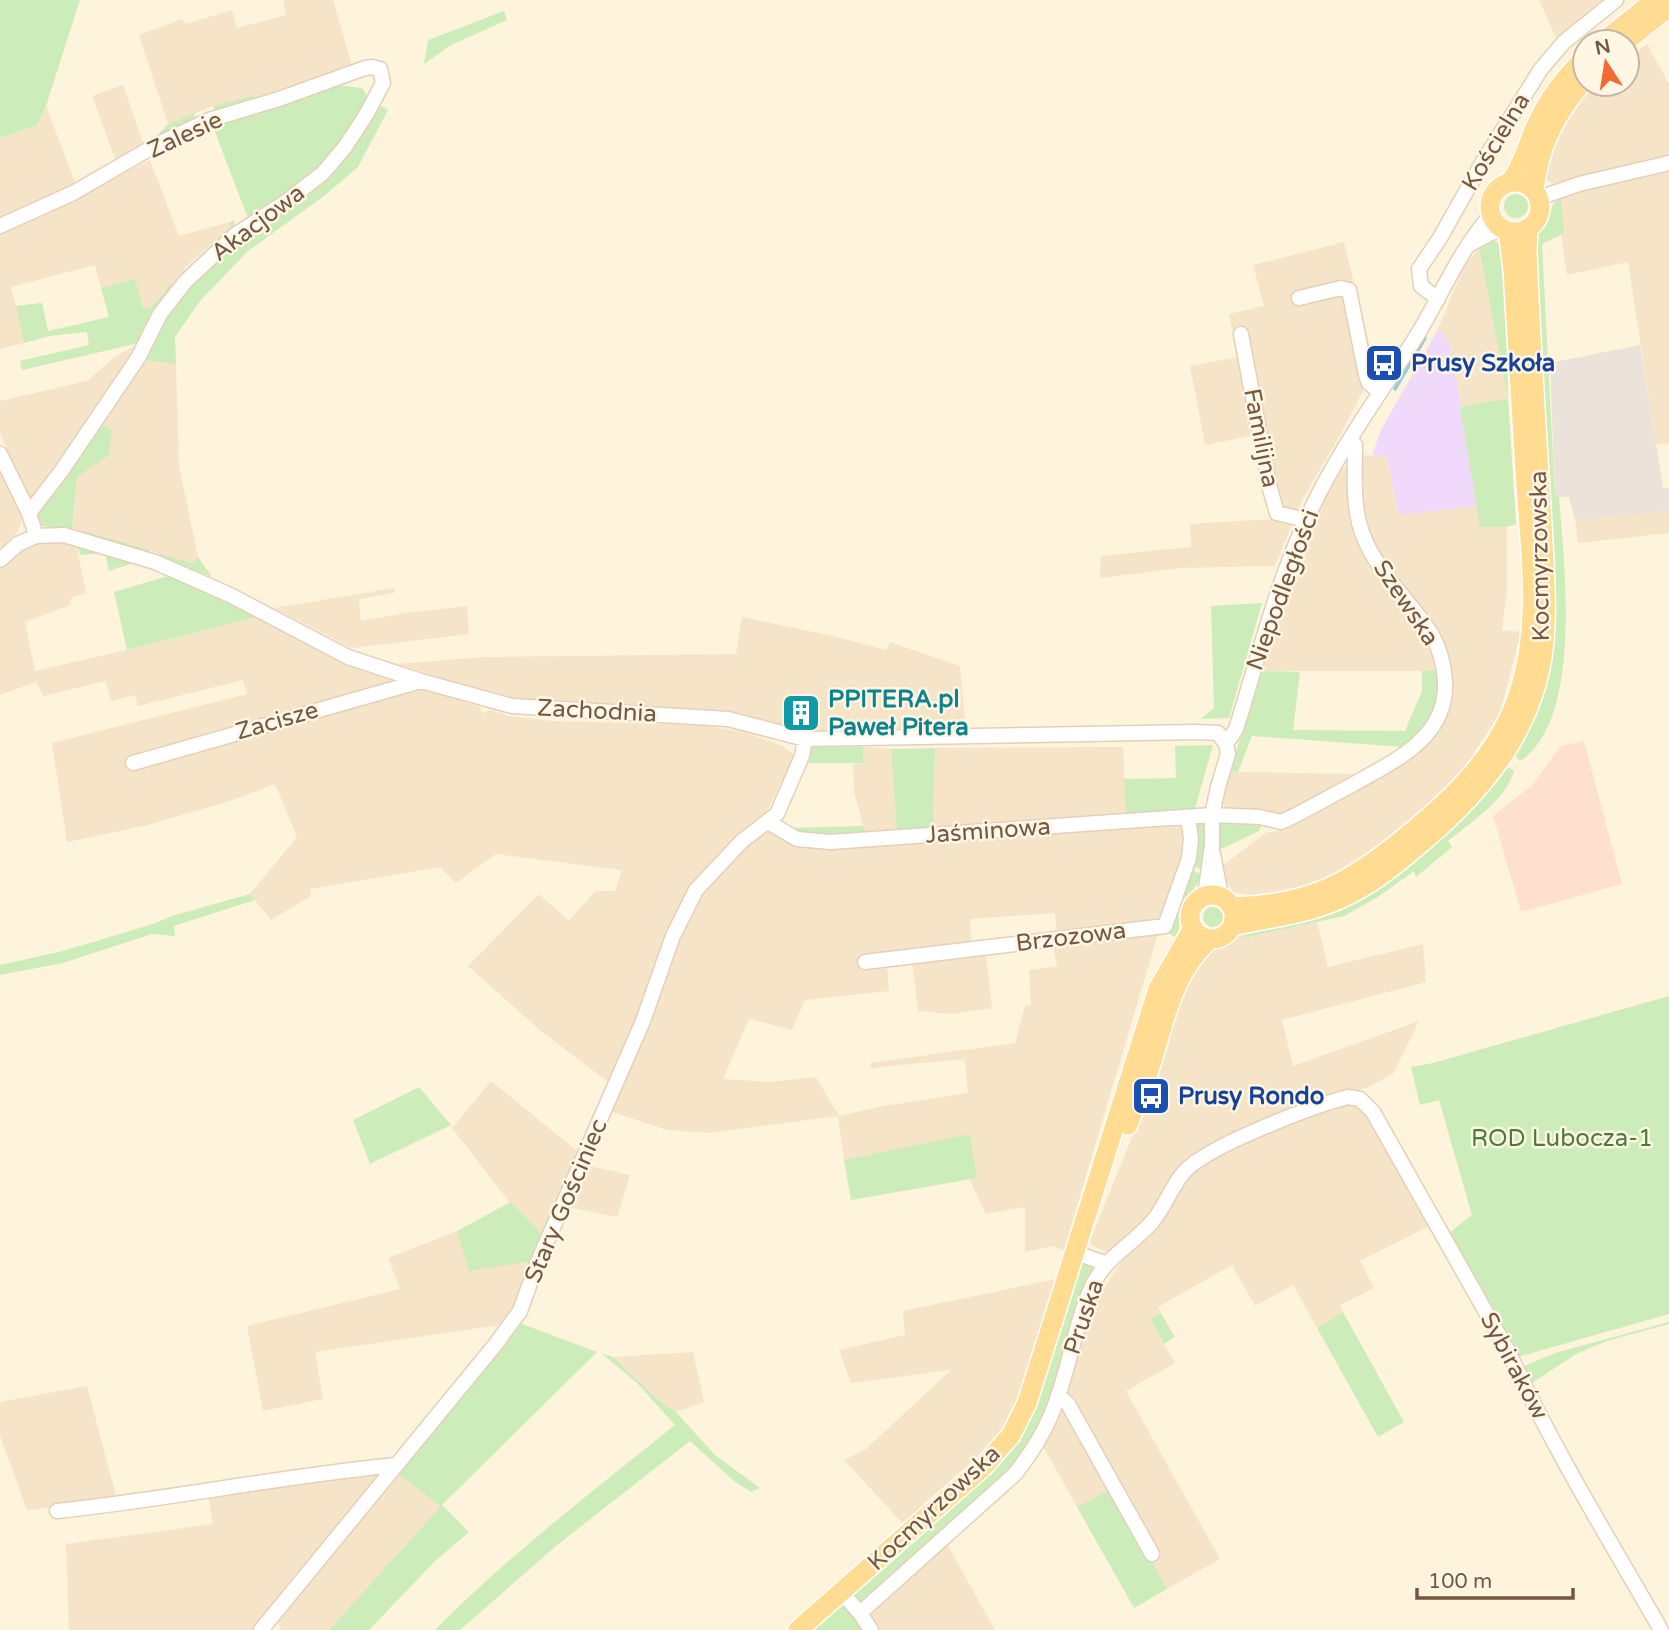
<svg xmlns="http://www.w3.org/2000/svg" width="1669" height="1630" font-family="'Varela Round',sans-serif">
  <rect width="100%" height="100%" fill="#fef3db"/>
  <path fill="#f6e4c9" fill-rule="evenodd" d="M 283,0 L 333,0 L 353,69 L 256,103 L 253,95 L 213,106 L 168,124 L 139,35 L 182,19 L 186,24 L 232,10 L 237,28 L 286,15 Z
    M 1539,0 L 1602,0 L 1556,38 Z
    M 1647,44 L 1669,84 L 1669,443 L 1656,445 L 1628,262 L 1567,275 L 1561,235 L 1542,244 L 1535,238 L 1546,225 L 1553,205 L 1560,198 L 1557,185 L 1548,181 L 1545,175 L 1550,156 L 1576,103 L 1596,84 L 1627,84 L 1627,59 Z
    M 123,85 L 145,149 L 117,164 L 92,96 Z
    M 46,106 L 76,185 L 0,224 L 0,138 L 37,125 Z
    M 150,160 L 179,236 L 230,222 L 232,226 L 188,265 L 152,306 L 143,308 L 134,279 L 101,288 L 95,265 L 11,287 L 16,306 L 42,303 L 49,336 L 0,349 L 0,230 L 71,199 Z
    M 1344,242 L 1375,367 L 1344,428 L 1301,502 L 1275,566 L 1180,568 L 1100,578 L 1101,556 L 1191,547 L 1190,524 L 1272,519 L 1256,435 L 1205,445 L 1190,366 L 1238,357 L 1229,314 L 1264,306 L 1253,265 Z
    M 1479,248 L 1508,398 L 1460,407 L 1451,348 L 1442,333 L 1437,331 L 1464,267 Z
    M 139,343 L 37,496 L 28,503 L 0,433 L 0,401 L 87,381 L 115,357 Z
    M 142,360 L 176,364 L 179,466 L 198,557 L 192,563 L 73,528 L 77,476 L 99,424 Z
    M 1361,455 L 1387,456 L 1399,514 L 1477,506 L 1481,527 L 1507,527 L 1507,589 L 1502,630 L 1521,632 L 1500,713 L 1456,781 L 1369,854 L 1329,880 L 1283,895 L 1253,896 L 1234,892 L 1225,881 L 1222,866 L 1267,832 L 1274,832 L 1383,773 L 1430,741 L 1447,711 L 1451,669 L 1422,671 L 1261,671 L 1283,596 L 1313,521 L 1339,471 Z
    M 0,460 L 25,513 L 17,533 L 0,549 Z
    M 1669,511 L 1669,533 L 1578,543 L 1575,520 Z
    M 40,539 L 76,543 L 86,593 L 71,598 L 70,605 L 25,622 L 35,671 L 127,650 L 260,616 L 362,670 L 480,707 L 482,713 L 491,710 L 509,716 L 552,721 L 701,725 L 743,732 L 783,746 L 793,754 L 791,764 L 761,822 L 703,877 L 613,1086 L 541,1031 L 468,966 L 539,894 L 569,921 L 595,891 L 615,891 L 622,870 L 496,854 L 456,883 L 440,867 L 310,889 L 311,896 L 271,920 L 250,894 L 297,837 L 275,784 L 233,800 L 144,826 L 67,842 L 52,743 L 247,694 L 243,680 L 138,706 L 135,695 L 111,701 L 106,681 L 43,696 L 36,682 L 0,695 L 0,567 L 21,549 Z
    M 395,588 L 394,593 L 359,599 L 361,621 L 405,613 L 467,606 L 469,634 L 352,648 L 274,608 Z
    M 742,617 L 833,636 L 886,650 L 890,642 L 960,666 L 966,730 L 853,735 L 841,727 L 831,735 L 712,711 L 570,705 L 497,695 L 397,664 L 483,657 L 736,654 Z
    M 863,747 L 891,749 L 897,831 L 866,833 L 863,826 L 854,791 L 853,764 L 862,763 Z
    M 1123,747 L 1126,817 L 933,828 L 935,748 Z
    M 1230,771 L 1238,772 L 1356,774 L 1283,814 L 1227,809 L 1221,801 Z
    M 1182,823 L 1187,836 L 1064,1250 L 1052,1246 L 1025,1252 L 1025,1207 L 986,1214 L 969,1179 L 977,1178 L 970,1135 L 844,1160 L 838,1116 L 708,1133 L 667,1130 L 609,1111 L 677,936 L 714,872 L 766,830 L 814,846 ZM 1055,913 L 1057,936 L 1053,945 L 1057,966 L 1029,970 L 1031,1005 L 1025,1006 L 1015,1043 L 870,1063 L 871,1068 L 965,1059 L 968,1093 L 878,1107 L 839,1116 L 816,1077 L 770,1082 L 723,1079 L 749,1019 L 792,1030 L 805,1000 L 889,991 L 887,964 L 912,961 L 918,1011 L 953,1014 L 992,1008 L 985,945 L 972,946 L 970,919 Z
    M 1317,922 L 1328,967 L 1423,944 L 1426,982 L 1282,1020 L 1293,1066 L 1419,1021 L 1393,1074 L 1366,1088 L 1297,1109 L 1242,1129 L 1204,1150 L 1175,1173 L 1152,1211 L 1109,1253 L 1091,1245 L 1090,1241 L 1139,1120 L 1190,976 L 1209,951 L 1223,948 L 1242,933 L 1245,938 Z
    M 491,1081 L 582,1155 L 511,1317 L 499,1325 L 315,1352 L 323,1399 L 263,1411 L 247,1326 L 400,1289 L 388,1258 L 457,1231 L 510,1203 L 452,1128 Z
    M 1345,1102 L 1356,1103 L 1368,1115 L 1431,1225 L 1360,1261 L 1374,1288 L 1340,1305 L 1343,1312 L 1317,1328 L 1293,1285 L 1255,1306 L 1232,1265 L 1158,1307 L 1161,1313 L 1150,1320 L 1175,1363 L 1126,1391 L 1220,1559 L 1167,1589 L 1111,1490 L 1077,1507 L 1043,1446 L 1085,1319 L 1120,1263 L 1156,1223 L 1185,1176 L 1221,1151 Z
    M 585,1165 L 630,1175 L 617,1217 L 568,1207 Z
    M 1056,1279 L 1023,1398 L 1005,1433 L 905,1526 L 844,1460 L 866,1449 L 951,1370 L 851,1383 L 839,1350 L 905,1335 L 903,1311 Z
    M 693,1352 L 704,1402 L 676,1412 L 657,1399 L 613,1357 Z
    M 87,1386 L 117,1499 L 27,1510 L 0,1436 L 0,1402 Z
    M 380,1472 L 306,1569 L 268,1630 L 69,1630 L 66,1544 L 213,1524 L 208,1494 Z
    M 395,1472 L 442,1505 L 329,1630 L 281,1630 L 277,1617 Z
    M 947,1544 L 995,1630 L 877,1630 L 867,1613 Z"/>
  <path fill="#ffe0cf" d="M 1584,741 L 1622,884 L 1521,912 L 1493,816 L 1531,786 L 1561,746 Z"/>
  <path fill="#ebe2d9" d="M 1640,345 L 1663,488 L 1669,488 L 1669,511 L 1575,520 L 1569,497 L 1555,497 L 1550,363 Z"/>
  <path fill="#f0d9fa" d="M 1437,331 L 1442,332 L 1451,348 L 1477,506 L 1399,515 L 1387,457 L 1372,455 L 1381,430 Z"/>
  <path fill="#ccecba" d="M 0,0 L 80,0 L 46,106 L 37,125 L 0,138 Z
    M 504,11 L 507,20 L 451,45 L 424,64 L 428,40 Z
    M 328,84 L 362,88 L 367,96 L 353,125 L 316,173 L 249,221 L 212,124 Z
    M 253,95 L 256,103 L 215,112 L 213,106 Z
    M 381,106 L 388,110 L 358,167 L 324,196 L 248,251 L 200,301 L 175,337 L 176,364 L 142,360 L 168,311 L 188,286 L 237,239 L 288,205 L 357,133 L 370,124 Z
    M 195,113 L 193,124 L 145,149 L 168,124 Z
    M1504 206a12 12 0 1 1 24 0a12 12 0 1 1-24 0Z
    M 1561,198 L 1564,233 L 1542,244 L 1555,497 L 1559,497 C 1564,564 1583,716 1522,760 L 1517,759 L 1515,750 L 1555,612 L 1535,238 L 1546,225 L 1553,205 Z
    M 234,220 L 235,230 L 186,276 L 180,275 L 231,226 L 230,222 Z
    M 1487,241 L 1498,242 L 1505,262 L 1508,398 L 1516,524 L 1507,527 L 1480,527 L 1460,407 L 1508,398 L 1479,248 Z
    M 135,279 L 143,308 L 152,306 L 172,283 L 174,289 L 139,343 L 22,370 L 20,361 L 89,345 L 87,332 L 49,336 L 24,343 L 16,306 L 42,303 L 48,331 L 109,317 L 101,288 Z
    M 99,424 L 112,431 L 109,455 L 77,477 L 72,532 L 40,525 L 36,518 L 38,507 Z
    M 81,530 L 149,550 L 148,554 L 81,534 Z
    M 76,543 L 139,561 L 109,571 L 105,553 L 80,555 Z
    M 159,553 L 192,563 L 198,557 L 212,577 L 160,557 Z
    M 171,575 L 260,616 L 127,650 L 114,592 Z
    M 1262,603 L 1229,718 L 1201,719 L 1214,708 L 1211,606 Z
    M 1438,670 C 1438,702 1432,728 1404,747 L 1252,736 L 1238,772 L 1230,771 L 1261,671 L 1300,672 L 1293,730 L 1405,731 L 1422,691 L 1422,671 Z
    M 1213,745 L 1194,812 L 1126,817 L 1124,779 L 1176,778 L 1175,746 Z
    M 809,747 L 863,747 L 863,763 L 805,763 Z
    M 935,748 L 933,828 L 897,831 L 891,749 Z
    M 1509,767 L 1514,771 C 1505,801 1471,822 1448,841 L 1452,847 L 1416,877 L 1414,871 L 1378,897 L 1344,916 L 1244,938 L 1242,933 L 1299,922 L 1504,768 Z
    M 783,813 L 782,822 L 788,828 L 863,826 L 866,833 L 829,838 L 787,831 L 778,820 Z
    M 1254,820 L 1262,824 L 1259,831 L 1219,850 L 1217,834 L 1219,825 L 1224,821 Z
    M 1199,822 L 1205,824 L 1204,870 L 1190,865 L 1197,826 Z
    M 1189,869 L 1200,874 C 1198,889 1189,891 1183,904 C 1177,915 1183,927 1175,937 L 1168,933 Z
    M 250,894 L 255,900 L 174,926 L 175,936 L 152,934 L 63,963 L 0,975 L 0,965 L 63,951 L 153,924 L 172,916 Z
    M1203 917a10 10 0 1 1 20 0a10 10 0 1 1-20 0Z
    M 1669,996 L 1669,1314 L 1518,1357 L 1449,1233 L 1472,1215 L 1439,1100 L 1420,1105 L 1411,1067 L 1433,1063 Z
    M 419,1087 L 451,1125 L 370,1164 L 353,1120 Z
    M 970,1134 L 977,1178 L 851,1200 L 844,1160 Z
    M 511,1202 L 547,1240 L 538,1260 L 469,1271 L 457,1231 Z
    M 1083,1262 L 1089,1264 L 1095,1271 L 1051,1409 L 1002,1484 L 862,1605 L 851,1597 L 853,1589 L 988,1471 L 1080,1263 Z
    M 1343,1312 L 1404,1422 L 1378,1437 L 1317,1328 Z
    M 1161,1313 L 1175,1337 L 1164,1344 L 1150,1319 Z
    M 517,1322 L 597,1352 L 442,1505 L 469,1532 L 435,1561 L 369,1630 L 329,1630 L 441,1506 L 395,1472 Z
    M 1669,1322 L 1669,1324 L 1607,1341 L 1576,1354 L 1529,1385 L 1519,1368 L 1555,1353 Z
    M 601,1353 L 613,1357 L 657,1399 L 676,1412 L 715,1455 L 760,1488 L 751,1492 L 734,1481 L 690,1441 L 557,1545 L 460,1630 L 435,1630 C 509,1555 593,1491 675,1425 L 637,1383 Z
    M 1111,1489 L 1167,1589 L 1134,1608 L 1077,1507 Z
    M 836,1606 C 850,1606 859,1619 867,1630 L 809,1630 Z"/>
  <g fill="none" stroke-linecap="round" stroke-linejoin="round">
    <path stroke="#94cddb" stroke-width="3.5" d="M 1395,389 L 1425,338"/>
    <defs>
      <path id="minor" d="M 1539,198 L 1579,184 L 1669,163
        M 0,226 L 73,193 L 156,145 L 209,120 L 279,99 L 365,68 L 372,67 L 380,69 L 383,83 L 366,115 L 345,147 L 323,173 L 287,201 L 235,235 L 185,282 L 160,314 L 138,358 L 60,473 L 29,513
        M 1470,244 L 1501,228
        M 1299,298 L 1341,288 L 1349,290 L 1366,375 L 1369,383 L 1380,392
        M 1438,299 L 1421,286 L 1419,269 L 1440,238 L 1481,165 L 1541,69 L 1564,42 L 1616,0
        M 1241,334 L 1270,489 L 1277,513 L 1306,520
        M 0,454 L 29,513 L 36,536
        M 0,560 L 18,544 L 36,536 L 64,535 L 155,562 L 230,595 L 348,657 L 421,681 L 512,706 L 728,719 L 805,739 L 1197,732 L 1218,733 L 1226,744
        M 133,763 L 421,681
        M 768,822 L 797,839 L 830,842 L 1212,815 L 1260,817 L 1281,822 C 1306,811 1328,797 1352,785 C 1394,761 1448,738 1445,681 C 1444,666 1440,649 1432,635 C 1411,601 1377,573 1363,535 C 1352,507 1355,474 1355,445 L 1349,442
        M 1213,854 L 1221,897
        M 1205,896 L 1212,845 L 1212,815 L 1218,787 L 1228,754 L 1226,744 L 1236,729 C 1258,659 1276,585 1307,518 C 1337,452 1381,393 1419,332 C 1443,292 1460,249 1491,215
        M 865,962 L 1165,926 L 1189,858 L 1191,838 L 1188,817
        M 1076,1253 L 1105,1263
        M 1058,1395 L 1068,1404 L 1152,1554
        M 57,1511 C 171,1499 282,1476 396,1465
        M 842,1593 L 860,1613 L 871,1630
        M 860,1613 L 1015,1474 C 1029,1456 1042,1437 1051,1415 C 1068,1376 1073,1332 1089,1293 C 1104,1256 1128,1249 1152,1222 C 1165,1207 1171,1187 1184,1172 C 1207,1146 1313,1106 1348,1097 L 1360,1099 L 1373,1112 L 1509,1353 C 1553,1448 1609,1539 1661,1630
        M 261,1630 L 495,1345 L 520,1311 L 537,1264 L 643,1021 L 673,936 L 696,890 L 742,841 L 777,814 L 802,756 L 805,739"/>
      <path id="major" d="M 1603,42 L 1655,0
        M 1625,42 L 1669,7
        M 1510,182 C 1523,166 1527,145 1536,126 C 1547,101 1565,77 1585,58
        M1490 207a25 25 0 1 1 50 0a25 25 0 1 1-50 0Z
        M 1534,190 C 1539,144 1556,114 1585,79
        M1190 917a22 22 0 1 1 44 0a22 22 0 1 1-44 0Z
        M 1232,907 C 1310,905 1350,883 1409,834 C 1449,801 1486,766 1509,718 C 1545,643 1530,553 1525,472 C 1521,405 1517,337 1513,270 L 1508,231
        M 1232,926 C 1267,918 1302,915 1335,901 C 1370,887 1399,862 1427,838 C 1492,782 1542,717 1545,627 C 1547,581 1542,535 1540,489 C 1535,410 1530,330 1527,251 L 1528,228
        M 1128,1125 C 1136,1104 1145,1084 1151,1064 C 1166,1017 1172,974 1210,939
        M 798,1630 L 984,1466 L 1011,1435 L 1027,1403 L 1158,989 L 1193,928"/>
    </defs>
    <use href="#minor" stroke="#e4d0ba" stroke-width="17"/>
    <use href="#major" stroke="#fff" stroke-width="22"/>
    <use href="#minor" stroke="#fff" stroke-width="14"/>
    <use href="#major" stroke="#ffdc92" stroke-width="19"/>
  </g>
  <defs>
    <symbol id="bus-square" viewBox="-11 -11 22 22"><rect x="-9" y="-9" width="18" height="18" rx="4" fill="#1a4fb4" stroke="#fff6e4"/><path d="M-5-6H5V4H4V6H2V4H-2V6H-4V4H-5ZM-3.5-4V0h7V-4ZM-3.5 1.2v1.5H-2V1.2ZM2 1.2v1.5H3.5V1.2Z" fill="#fff"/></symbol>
    <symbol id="building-square" viewBox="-11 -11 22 22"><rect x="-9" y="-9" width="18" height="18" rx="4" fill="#0f9aa8" stroke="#fff6e4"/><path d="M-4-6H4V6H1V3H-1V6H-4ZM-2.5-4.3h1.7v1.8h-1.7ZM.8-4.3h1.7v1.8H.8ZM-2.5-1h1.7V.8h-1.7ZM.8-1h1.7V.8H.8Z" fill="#fff"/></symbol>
  </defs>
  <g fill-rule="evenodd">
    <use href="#bus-square" x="1362" y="341" width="44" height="44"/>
    <use href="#building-square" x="779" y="691" width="44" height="44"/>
    <use href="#bus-square" x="1129" y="1074" width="44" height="44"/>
  </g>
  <g text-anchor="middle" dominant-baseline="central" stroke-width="5" stroke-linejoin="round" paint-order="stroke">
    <g font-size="24" fill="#755743" stroke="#fff6e4">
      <text transform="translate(185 135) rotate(-25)">Zalesie</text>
      <text transform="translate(1496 142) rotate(-59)">Kościelna</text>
      <text transform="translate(258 223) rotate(-37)">Akacjowa</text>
      <text transform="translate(1261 438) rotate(79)">Familijna</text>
      <text transform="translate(1540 556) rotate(-91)">Kocmyrzowska</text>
      <text transform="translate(1283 590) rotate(-70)">Niepodległości</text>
      <text transform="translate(1406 603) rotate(56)">Szewska</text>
      <text transform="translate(597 711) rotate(3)">Zachodnia</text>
      <text transform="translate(277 721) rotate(-16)">Zacisze</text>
      <text transform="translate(988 831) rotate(-4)">Jaśminowa</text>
      <text transform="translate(1071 937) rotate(-7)">Brzozowa</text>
      <text transform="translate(566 1201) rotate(-67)">Stary Gościniec</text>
      <text transform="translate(1084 1317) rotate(-71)">Pruska</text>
      <text transform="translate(1514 1366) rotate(62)">Sybiraków</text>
      <text transform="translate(934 1508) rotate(-43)">Kocmyrzowska</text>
    </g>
    <g font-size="24" font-weight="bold" fill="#164399" stroke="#fff6e4" text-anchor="start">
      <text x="1411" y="363">Prusy Szkoła</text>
      <text x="1178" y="1096">Prusy Rondo</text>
    </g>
    <g font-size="24" font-weight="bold" fill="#0d838f" stroke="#fff6e4" text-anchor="start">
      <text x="828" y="699">PPITERA.pl<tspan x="828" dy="28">Paweł Pitera</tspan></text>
    </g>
    <g font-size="24" fill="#4b7c3a" stroke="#fff6e4">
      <text x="1562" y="1138">ROD Lubocza-1</text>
    </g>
  </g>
  <g transform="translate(1606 63) rotate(348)"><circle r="33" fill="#fff6e4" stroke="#c8b6a4" stroke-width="2"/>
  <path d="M0-5L12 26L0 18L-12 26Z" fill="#f56934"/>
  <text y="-10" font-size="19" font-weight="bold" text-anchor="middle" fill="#755743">N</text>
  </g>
  <path d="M1417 1588v10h156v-10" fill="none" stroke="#755743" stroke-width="3.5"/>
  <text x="1428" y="1588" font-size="21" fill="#755743" stroke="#fff6e4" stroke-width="5" paint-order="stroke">100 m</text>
</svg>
